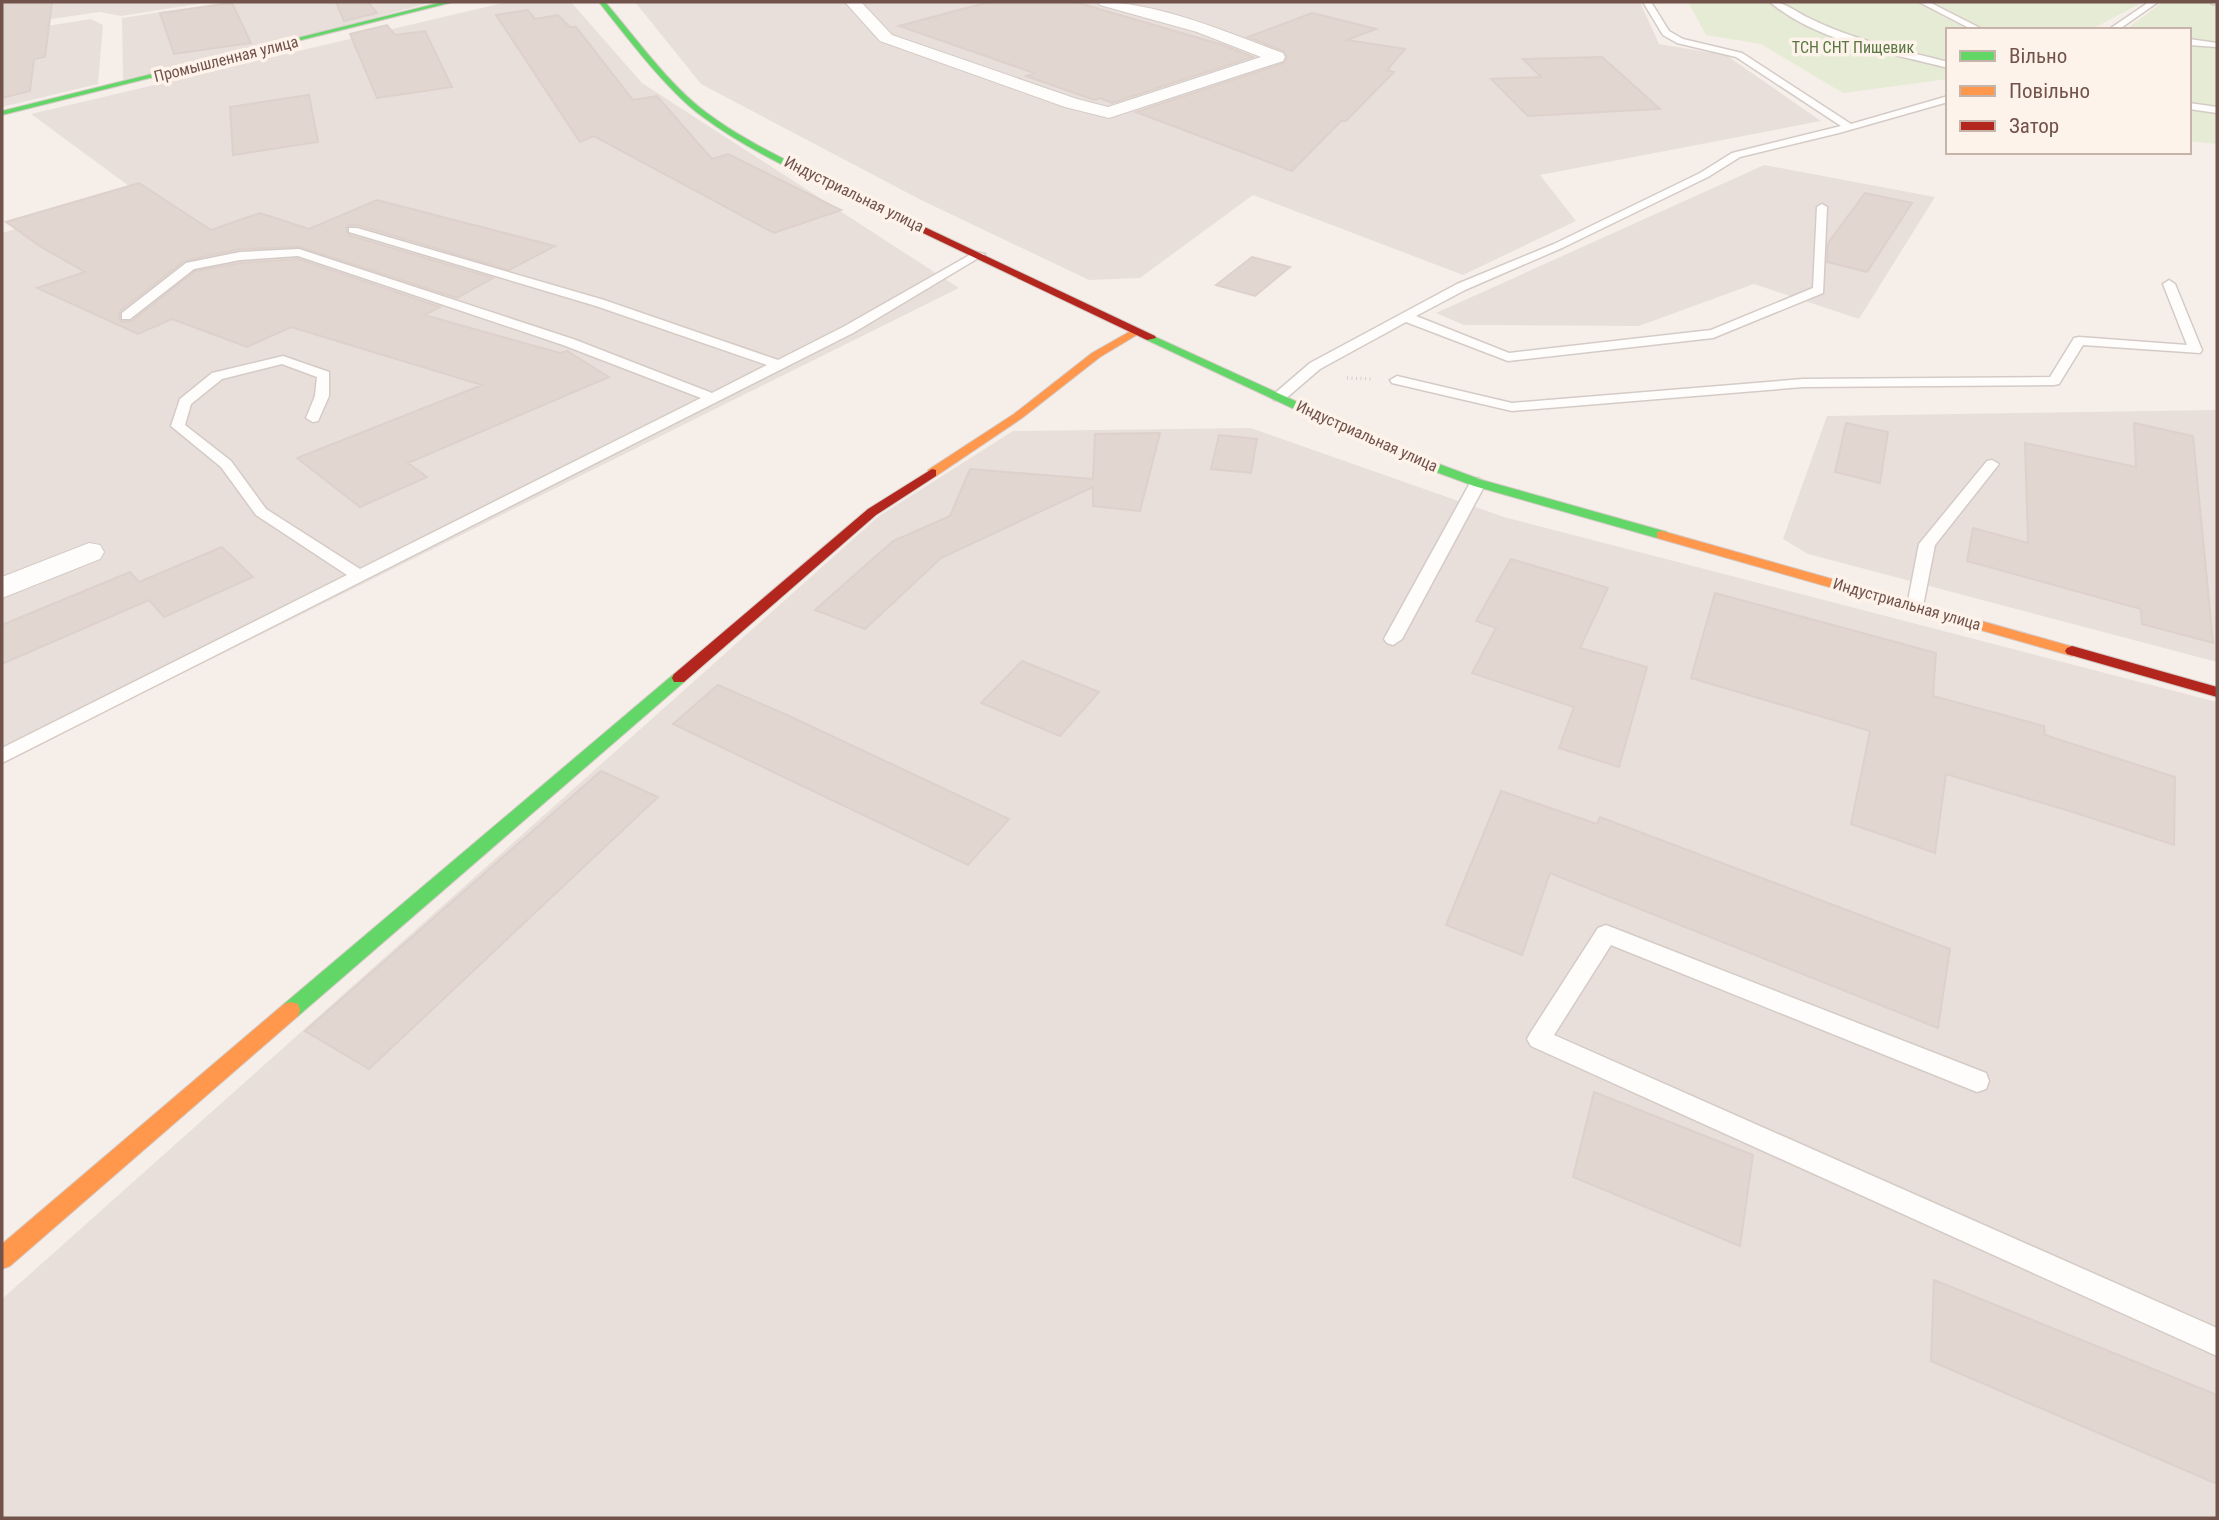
<svg xmlns="http://www.w3.org/2000/svg" width="2219" height="1520" font-family="'Roboto Condensed',sans-serif">
  <rect width="100%" height="100%" fill="#f6efe9"/>
  <path fill="#e8dfda" d="M 2,2 L 210,2 L 121,16 L 100,12 L 2,26 Z
    M 227,2 L 433,2 L 340,27 L 123,80 L 122,18 Z
    M 507,2 L 571,2 L 642,83 L 959,288 L 2,763 L 2,233 L 137,192 L 31,114 Z
    M 635,2 L 1640,2 L 1659,44 L 1726,55 L 1821,121 L 1540,175 L 1576,221 L 1463,275 L 1253,195 L 1140,278 L 1089,280 L 921,200 L 701,84 Z
    M 91,19 L 103,25 L 98,84 L 2,107 L 2,33 Z
    M 1764,165 L 1935,197 L 1859,319 L 1754,284 L 1639,326 L 1464,325 L 1436,313 Z
    M 2217,410 L 2217,662 L 1808,554 L 1783,539 L 1827,416 Z
    M 1251,428 L 1504,517 L 2217,702 L 2217,1518 L 2,1518 L 2,1299 L 879,516 L 1013,431 Z"/>
  <path fill="#e5ebd4" d="M 1688,2 L 2143,2 L 2090,30 L 1948,30 L 1948,79 L 1843,93 L 1761,44 L 1706,35 Z
    M 2163,2 L 2217,2 L 2217,42 L 2189,39 L 2189,30 L 2125,30 Z
    M 2189,45 L 2217,48 L 2217,144 L 2189,141 Z"/>
  <path fill="#e2d6d1" stroke="#ded1cb" stroke-width="2" d="M 2,2 L 52,2 L 45,57 L 34,59 L 30,91 L 2,98 Z
    M 336,2 L 368,2 L 377,13 L 344,21 Z
    M 989,2 L 1075,2 L 1223,45 L 1253,57 L 1112,103 L 1100,98 L 1094,100 L 1026,76 L 1034,73 L 899,26 Z
    M 232,3 L 251,43 L 174,54 L 160,13 Z
    M 528,10 L 535,19 L 558,15 L 570,27 L 576,27 L 633,100 L 657,96 L 712,159 L 728,154 L 841,210 L 774,233 L 594,136 L 580,142 L 496,15 Z
    M 1312,13 L 1376,29 L 1347,40 L 1405,49 L 1387,70 L 1394,72 L 1346,121 L 1341,121 L 1292,171 L 1136,112 L 1284,63 L 1287,58 L 1284,51 L 1248,37 Z
    M 387,25 L 395,35 L 425,31 L 452,87 L 377,98 L 350,34 Z
    M 1602,57 L 1660,109 L 1528,116 L 1491,79 L 1541,77 L 1523,59 Z
    M 309,95 L 318,142 L 233,155 L 230,107 Z
    M 139,183 L 211,230 L 260,213 L 309,229 L 377,200 L 555,246 L 509,270 L 358,225 L 349,225 L 346,228 L 348,235 L 493,278 L 457,298 L 300,247 L 240,249 L 184,261 L 120,311 L 119,319 L 122,322 L 132,321 L 195,271 L 240,263 L 298,259 L 440,307 L 424,315 L 560,353 L 567,351 L 609,377 L 408,463 L 427,477 L 360,507 L 297,458 L 482,385 L 291,327 L 247,347 L 172,319 L 138,334 L 37,288 L 85,272 L 41,247 L 6,222 Z
    M 1865,193 L 1912,203 L 1867,272 L 1827,262 L 1828,243 Z
    M 1252,257 L 1290,267 L 1255,296 L 1216,285 Z
    M 1846,423 L 1888,432 L 1880,483 L 1835,472 Z
    M 2134,423 L 2193,436 L 2213,643 L 2142,624 L 2141,609 L 1967,561 L 1973,528 L 2028,543 L 2025,443 L 2136,467 Z
    M 1160,433 L 1140,511 L 1093,506 L 1093,487 L 941,558 L 865,629 L 815,610 L 893,541 L 950,516 L 970,469 L 1093,479 L 1095,434 Z
    M 1219,435 L 1257,439 L 1251,473 L 1211,469 Z
    M 222,547 L 253,577 L 164,617 L 149,600 L 2,664 L 2,625 L 130,572 L 139,582 Z
    M 1511,559 L 1608,588 L 1580,648 L 1647,667 L 1619,767 L 1559,748 L 1574,707 L 1472,673 L 1496,628 L 1476,621 Z
    M 1715,593 L 1936,653 L 1933,696 L 2044,726 L 2045,735 L 2175,777 L 2174,845 L 2076,813 L 1946,774 L 1935,853 L 1851,824 L 1870,731 L 1691,678 Z
    M 1022,661 L 1099,692 L 1060,736 L 981,703 Z
    M 718,685 L 787,715 L 1009,819 L 968,865 L 673,724 Z
    M 601,771 L 658,797 L 369,1069 L 305,1031 Z
    M 1501,791 L 1597,824 L 1600,817 L 1950,949 L 1938,1028 L 1550,873 L 1522,955 L 1446,925 Z
    M 1594,1092 L 1753,1155 L 1740,1246 L 1573,1177 Z
    M 1934,1280 L 2217,1395 L 2217,1484 L 1931,1361 Z"/>
  <g fill="none" stroke-linecap="round" stroke-linejoin="round">
    <defs>
      <path id="lane" d="M 1643,2 L 1651,2 L 1669,31 L 1683,39 L 1742,53 L 1851,124 L 1948,96 L 1948,102 L 1839,133 L 1740,157 L 1708,177 L 1562,248 L 1465,290 L 1416,316 L 1509,353 L 1711,330 L 1813,288 L 1817,207 L 1822,204 L 1827,207 L 1823,293 L 1713,338 L 1508,361 L 1406,322 L 1320,369 L 1284,400 L 1274,400 L 1274,394 L 1310,363 L 1457,284 L 1554,244 L 1700,173 L 1732,153 L 1841,126 L 1736,57 L 1677,43 L 1663,35 Z
        M 1770,2 C 1784,1 1796,12 1809,18 C 1853,40 1901,50 1948,62 L 1948,68 C 1890,53 1817,42 1770,2 Z
        M 1919,2 L 1929,2 L 1984,30 L 1973,30 Z
        M 2149,2 L 2158,2 L 2118,30 L 2108,30 Z
        M 2211,2 L 2217,2 L 2217,4 L 2212,4 Z
        M 2189,39 L 2217,43 L 2217,47 L 2189,45 Z
        M 2189,103 L 2217,107 L 2217,113 L 2189,109 Z
        M 349,228 L 357,228 L 604,300 L 778,360 L 843,327 L 975,252 L 985,254 L 853,333 L 2,763 L 2,748 L 347,575 L 256,515 L 221,467 L 171,426 L 180,399 L 212,373 L 283,356 L 329,372 L 329,396 L 318,421 L 313,422 L 306,418 L 315,396 L 317,377 L 282,364 L 222,379 L 191,404 L 185,425 L 231,461 L 266,509 L 360,569 L 701,398 L 563,345 L 298,256 L 240,260 L 194,269 L 130,319 L 122,319 L 122,313 L 186,263 L 240,252 L 299,249 L 573,339 L 712,393 L 767,365 L 596,306 L 349,232 Z
        M 2169,280 L 2175,284 L 2202,350 L 2200,353 L 2083,345 L 2059,384 L 2054,385 L 1803,387 L 1512,411 L 1392,383 L 1390,380 L 1397,376 L 1512,403 L 1803,379 L 2050,377 L 2074,338 L 2079,337 L 2187,345 L 2163,284 Z
        M 1992,460 L 1999,464 L 1935,545 L 1923,606 L 1921,610 L 1909,610 L 1907,606 L 1919,544 L 1987,461 Z
        M 1478,478 L 1486,483 L 1402,639 L 1393,645 L 1387,643 L 1384,639 L 1470,483 Z
        M 1606,925 L 1986,1073 L 1989,1081 L 1986,1089 L 1977,1092 L 1611,945 L 1554,1035 L 2217,1328 L 2217,1356 L 1531,1046 L 1527,1039 L 1531,1032 L 1598,928 Z"/>
      <path id="street" d="M 845,2 L 861,2 L 892,35 L 1077,99 L 1108,107 L 1261,57 L 1197,32 L 1100,5 L 1098,2 C 1158,2 1226,32 1283,53 L 1285,57 L 1283,61 L 1109,118 L 1065,107 L 880,41 Z
        M 89,543 L 100,545 L 104,552 L 100,559 L 2,598 L 2,577 Z"/>
      <path id="fast" d="M 443,2 L 453,2 L 2,115 L 2,111 Z
        M 599,2 L 605,2 C 637,39 668,84 707,113 C 756,150 828,179 883,207 L 883,211 L 877,211 C 819,181 755,156 703,117 C 669,93 625,35 599,2 Z
        M 1151,335 L 1409,453 L 1482,480 L 1667,532 L 1668,535 L 1667,538 L 1657,538 L 1474,486 L 1401,459 L 1147,340 L 1147,336 Z
        M 679,673 L 684,674 L 686,678 L 684,682 L 298,1016 L 291,1018 L 284,1016 L 282,1010 L 284,1004 L 674,674 Z"/>
      <path id="slow" d="M 1136,328 L 1141,331 L 1140,333 L 1100,357 L 1022,418 L 936,476 L 928,476 L 928,470 L 1014,414 L 1092,353 Z
        M 1662,531 L 2077,648 L 2079,651 L 2072,656 L 1657,538 L 1657,532 Z
        M 291,1002 L 298,1004 L 300,1010 L 298,1016 L 10,1266 L 2,1269 L 2,1244 L 284,1004 Z"/>
      <path id="jam" d="M 880,206 L 1155,336 L 1156,338 L 1147,340 L 877,211 L 876,209 Z
        M 932,469 L 936,470 L 936,476 L 876,515 L 684,682 L 674,682 L 672,678 L 674,674 L 868,509 Z
        M 2072,646 L 2217,687 L 2217,697 L 2067,654 L 2065,651 L 2067,648 Z"/>
    </defs>
    <use href="#lane" stroke="#d4cbc6" stroke-width="3"/>
    <use href="#street" stroke="#d4cbc6" stroke-width="2"/>
    <use href="#fast" stroke="#d4cac6" stroke-width="2"/>
    <use href="#slow" stroke="#d4cac6" stroke-width="2"/>
    <use href="#jam" stroke="#d4cac6" stroke-width="2"/>
    <path stroke="#d8cfcd" stroke-width="3.5" stroke-dasharray="1 3.5" stroke-linecap="butt" d="M 1347,378 L 1373,379"/>
    <use href="#lane" fill="#fefdfc" fill-rule="evenodd"/>
    <use href="#street" fill="#fefdfc" fill-rule="evenodd"/>
    <use href="#fast" fill="#63d668" fill-rule="evenodd"/>
    <use href="#slow" fill="#ff974d" fill-rule="evenodd"/>
    <use href="#jam" fill="#b3261e" fill-rule="evenodd"/>
  </g>
  <g text-anchor="middle" dominant-baseline="central" stroke-width="7" stroke-linejoin="round" paint-order="stroke">
    <g font-size="16" fill="#5b7743" stroke="#fef3ea">
      <text x="1853" y="47">ТСН СНТ Пищевик</text>
    </g>
    <g font-size="16" fill="#72534b" stroke="#fef3ea">
      <text transform="translate(226 59) rotate(-14)">Промышленная улица</text>
      <text transform="translate(854 194) rotate(26)">Индустриальная улица</text>
      <text transform="translate(1367 436) rotate(24)">Индустриальная улица</text>
      <text transform="translate(1907 604) rotate(16)">Индустриальная улица</text>
    </g>
  </g>
  <rect width="2219" height="1520" fill="none" stroke="#72534b" stroke-width="7"/>
  <rect x="1946" y="28" width="245" height="126" fill="#fef3ea" stroke="#c6b3aa" stroke-width="2"/>
  <rect x="1960" y="51" width="35" height="10" fill="#63d668" stroke="#c6b3aa" stroke-width="2"/>
  <text x="2009" y="63" font-size="21" fill="#72534b">Вільно</text>
  <rect x="1960" y="86" width="35" height="10" fill="#ff974d" stroke="#c6b3aa" stroke-width="2"/>
  <text x="2009" y="98" font-size="21" fill="#72534b">Повільно</text>
  <rect x="1960" y="121" width="35" height="10" fill="#b3261e" stroke="#c6b3aa" stroke-width="2"/>
  <text x="2009" y="133" font-size="21" fill="#72534b">Затор</text>
</svg>
